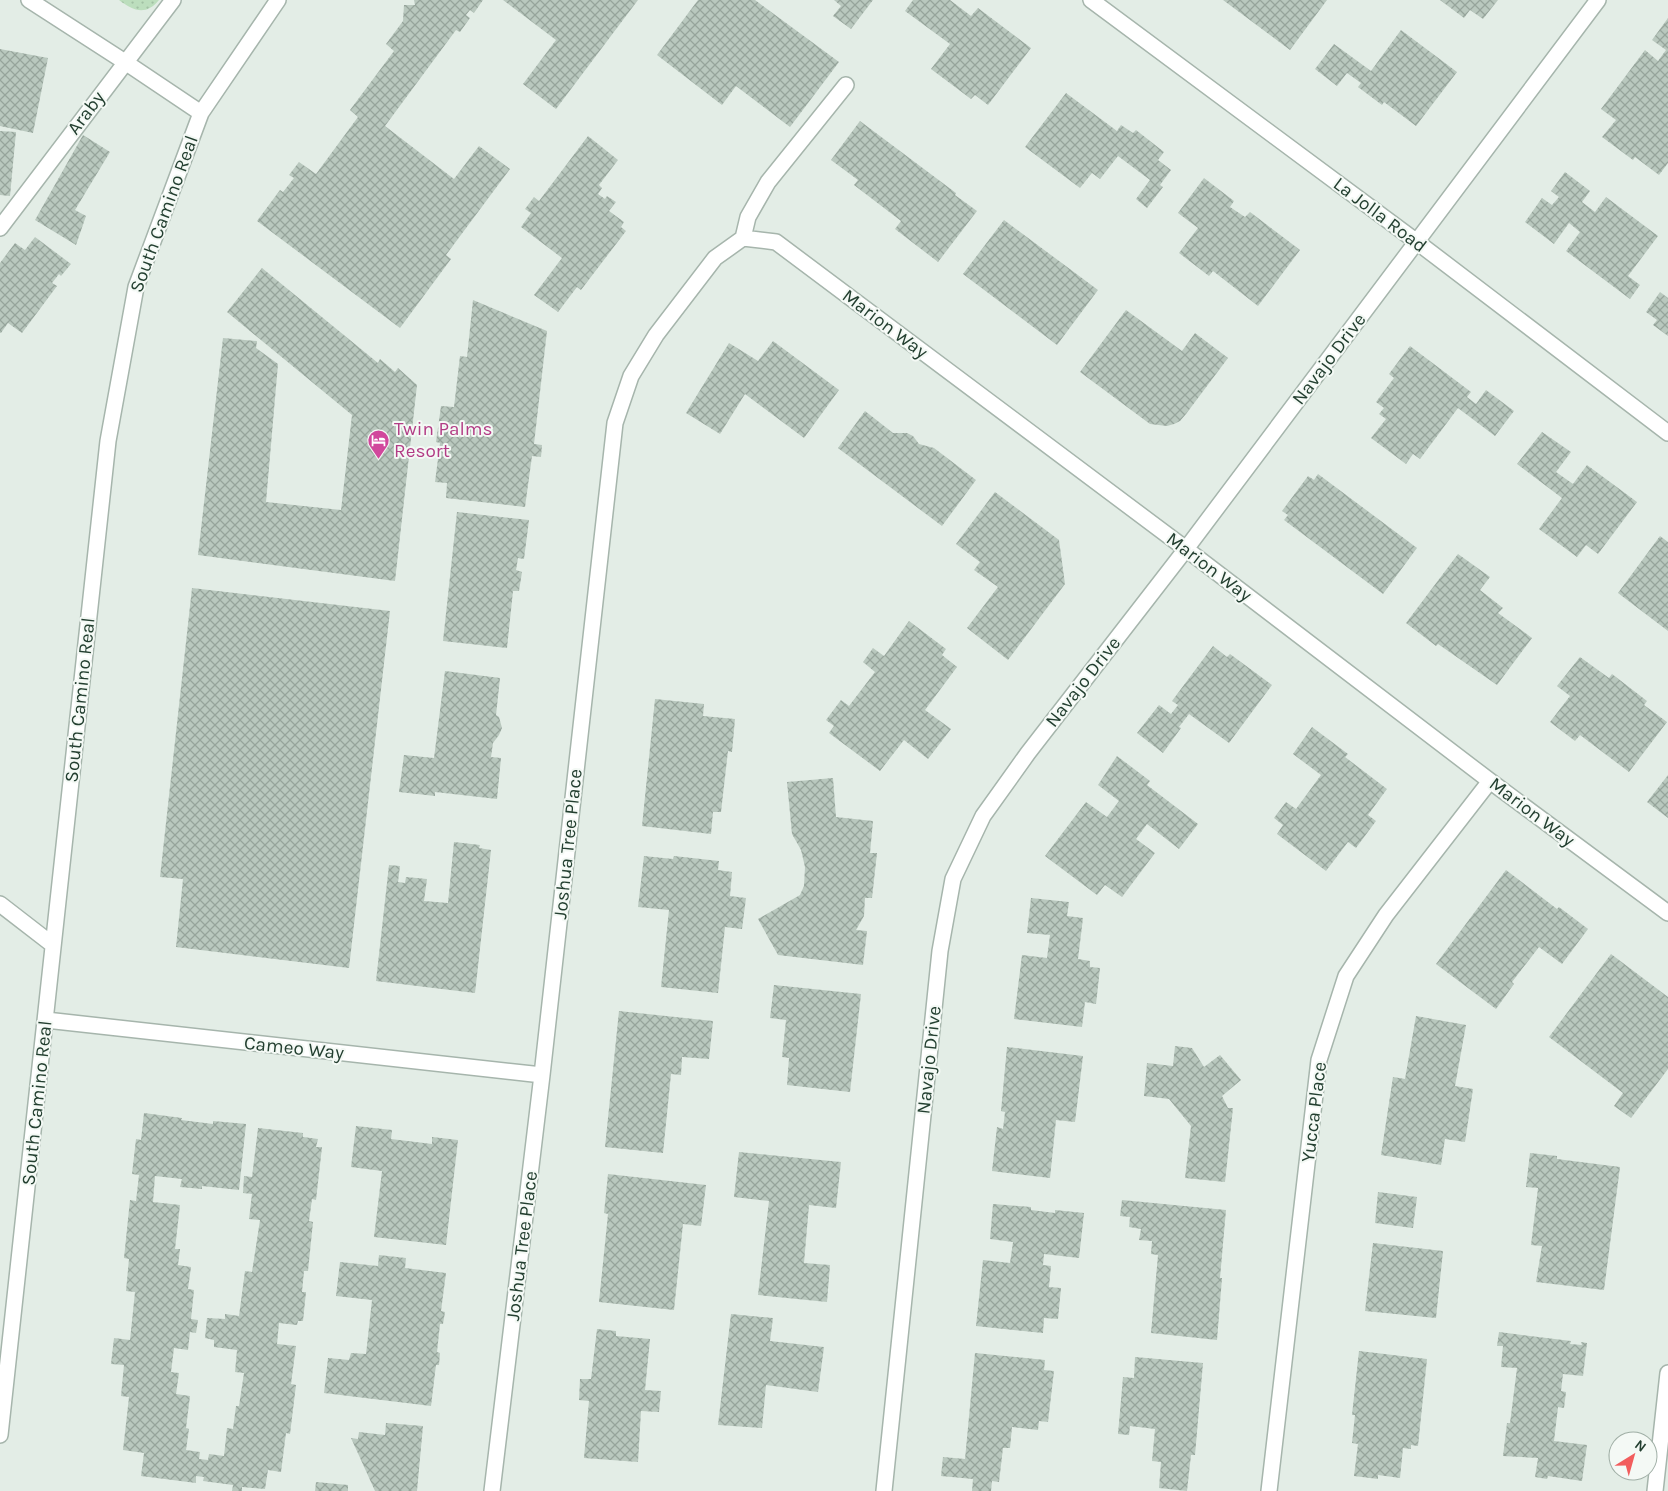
<svg xmlns="http://www.w3.org/2000/svg" width="1668" height="1491" font-family="Karla,sans-serif">
  <defs>
    <pattern id="grass-dots" width="8" height="8" patternUnits="userSpaceOnUse" patternTransform="scale(1.25)"><rect width="8" height="8" fill="#bcdebd"/><path d="M2 2h.1M6 6h.1" fill="none" stroke="#a1c0a3" stroke-width="1.8" stroke-linecap="round"/></pattern>
    <pattern id="building-cross-hatch" width="8" height="8" patternUnits="userSpaceOnUse" patternTransform="scale(1.25)"><rect width="8" height="8" fill="#b9c8be"/><path d="M0 0l8 8M0 8l8-8" fill="none" stroke="#96a49b"/></pattern>
  </defs>
  <rect width="100%" height="100%" fill="#e3ede6"/>
  <path fill="url(#grass-dots)" d="M 119,0 L 159,0 C 146,16 133,11 119,0 Z"/>
  <path fill="url(#building-cross-hatch)" d="M 414,0 L 483,0 L 474,13 L 470,10 L 466,15 L 470,18 L 460,32 L 456,30 L 385,126 L 454,179 L 479,146 L 510,169 L 446,255 L 451,259 L 400,328 L 257,221 L 280,190 L 283,192 L 294,178 L 289,175 L 299,162 L 316,174 L 358,117 L 350,110 L 394,51 L 386,44 L 403,21 L 404,5 L 415,5 Z
    M 503,0 L 638,0 L 556,109 L 523,84 L 556,40 Z
    M 698,0 L 755,0 L 839,62 L 790,127 L 736,86 L 722,105 L 657,55 Z
    M 834,0 L 873,0 L 851,29 L 833,16 L 841,6 Z
    M 913,0 L 950,0 L 971,16 L 978,8 L 1031,48 L 988,105 L 975,95 L 971,99 L 931,69 L 950,44 L 905,11 Z
    M 1223,0 L 1327,0 L 1290,50 Z
    M 1440,0 L 1498,0 L 1483,19 L 1470,10 L 1464,18 Z
    M 1668,18 L 1668,163 L 1659,175 L 1635,157 L 1633,160 L 1602,137 L 1616,120 L 1601,109 L 1645,50 L 1658,61 L 1666,50 L 1652,40 Z
    M 1401,30 L 1457,72 L 1416,126 L 1384,102 L 1382,105 L 1358,87 L 1361,83 L 1347,73 L 1337,86 L 1315,69 L 1334,44 L 1371,71 Z
    M 0,49 L 48,58 L 33,133 L 0,126 Z
    M 1066,93 L 1117,131 L 1121,125 L 1133,133 L 1136,130 L 1164,152 L 1158,160 L 1171,170 L 1160,185 L 1163,187 L 1147,208 L 1136,199 L 1150,180 L 1118,156 L 1100,179 L 1092,173 L 1080,188 L 1025,147 Z
    M 860,121 L 956,193 L 955,195 L 977,211 L 938,262 L 895,229 L 901,221 L 854,185 L 858,180 L 831,160 Z
    M 0,131 L 16,132 L 10,196 L 0,195 Z
    M 83,135 L 110,152 L 75,210 L 86,216 L 76,245 L 35,220 Z
    M 588,136 L 618,160 L 599,185 L 602,188 L 598,194 L 605,199 L 607,196 L 616,202 L 609,211 L 624,222 L 621,227 L 626,231 L 581,290 L 577,287 L 558,312 L 534,295 L 562,258 L 521,227 L 531,213 L 525,209 L 534,197 L 539,201 Z
    M 1565,172 L 1590,191 L 1582,202 L 1595,212 L 1606,197 L 1658,236 L 1628,276 L 1640,285 L 1630,299 L 1566,251 L 1580,232 L 1569,223 L 1554,244 L 1525,222 L 1542,198 L 1552,205 L 1559,197 L 1551,191 Z
    M 1204,178 L 1234,201 L 1230,207 L 1245,217 L 1250,212 L 1300,250 L 1258,306 L 1213,271 L 1209,276 L 1179,253 L 1198,228 L 1178,213 Z
    M 1004,220 L 1098,290 L 1057,345 L 963,274 Z
    M 35,237 L 71,264 L 61,276 L 59,274 L 52,283 L 57,286 L 22,333 L 8,323 L 1,333 L 0,333 L 0,263 L 15,243 L 25,250 Z
    M 262,268 L 378,363 L 380,359 L 395,372 L 398,368 L 417,385 L 395,581 L 198,555 L 223,338 L 257,341 L 256,348 L 278,364 L 266,502 L 341,510 L 352,415 L 227,312 Z
    M 1660,292 L 1668,298 L 1668,336 L 1653,325 L 1657,320 L 1646,312 Z
    M 473,300 L 547,331 L 534,444 L 542,445 L 541,457 L 532,456 L 525,507 L 446,498 L 447,483 L 435,482 L 440,443 L 436,442 L 441,406 L 454,407 L 460,356 L 467,357 Z
    M 1126,310 L 1182,351 L 1195,333 L 1228,358 L 1186,414 L 1180,421 L 1174,424 L 1167,426 L 1150,424 L 1080,372 Z
    M 773,341 L 839,390 L 804,438 L 745,394 L 720,434 L 686,413 L 729,343 L 758,361 Z
    M 1410,346 L 1471,392 L 1467,397 L 1476,404 L 1486,390 L 1514,411 L 1495,436 L 1458,408 L 1420,459 L 1413,454 L 1406,464 L 1371,438 L 1386,419 L 1379,414 L 1384,408 L 1376,402 L 1394,378 L 1389,374 Z
    M 865,411 L 893,433 L 907,433 L 913,436 L 919,444 L 934,448 L 976,480 L 942,526 L 838,448 Z
    M 1542,432 L 1571,452 L 1556,472 L 1573,484 L 1587,465 L 1637,502 L 1598,554 L 1586,545 L 1577,557 L 1539,529 L 1562,498 L 1517,464 Z
    M 1318,474 L 1417,548 L 1383,594 L 1284,520 L 1288,515 L 1282,511 L 1308,476 L 1314,480 Z
    M 995,492 L 1059,540 L 1065,584 L 1008,660 L 967,628 L 998,587 L 974,570 L 980,562 L 956,544 Z
    M 457,512 L 529,520 L 524,559 L 518,558 L 516,570 L 522,572 L 519,591 L 513,591 L 507,648 L 443,641 Z
    M 1660,536 L 1668,542 L 1668,631 L 1618,593 Z
    M 1458,554 L 1490,577 L 1480,590 L 1503,608 L 1498,613 L 1532,638 L 1497,685 L 1438,644 L 1436,646 L 1406,623 Z
    M 192,588 L 390,611 L 349,968 L 176,947 L 183,879 L 160,877 Z
    M 909,621 L 946,649 L 942,655 L 957,667 L 925,710 L 951,729 L 928,759 L 904,740 L 880,771 L 829,733 L 834,726 L 826,720 L 841,700 L 849,706 L 875,672 L 863,662 L 873,648 L 884,656 Z
    M 1213,646 L 1227,657 L 1230,654 L 1272,685 L 1229,743 L 1189,714 L 1179,727 L 1181,728 L 1163,753 L 1137,733 L 1159,705 L 1171,714 L 1178,705 L 1172,701 Z
    M 1580,657 L 1609,678 L 1612,674 L 1647,701 L 1644,705 L 1667,722 L 1629,772 L 1580,735 L 1575,741 L 1550,722 L 1570,696 L 1557,686 Z
    M 445,671 L 500,678 L 496,715 L 499,717 L 502,728 L 499,735 L 493,743 L 491,757 L 501,758 L 497,799 L 435,792 L 435,796 L 399,792 L 404,755 L 434,758 Z
    M 655,699 L 704,704 L 703,716 L 735,719 L 732,752 L 728,751 L 721,812 L 713,812 L 711,834 L 642,826 Z
    M 1312,727 L 1348,754 L 1345,757 L 1387,789 L 1368,815 L 1376,821 L 1356,848 L 1348,842 L 1326,871 L 1277,834 L 1283,825 L 1274,818 L 1286,802 L 1296,809 L 1321,775 L 1293,754 Z
    M 1117,756 L 1150,781 L 1147,785 L 1198,824 L 1179,849 L 1147,824 L 1136,839 L 1155,853 L 1122,897 L 1105,885 L 1097,895 L 1045,856 L 1086,802 L 1107,817 L 1119,801 L 1098,785 Z
    M 1668,775 L 1668,818 L 1647,802 Z
    M 833,778 L 836,817 L 873,821 L 870,853 L 877,853 L 872,898 L 865,898 L 864,916 L 856,930 L 867,931 L 863,965 L 778,955 L 758,919 L 800,895 L 804,886 L 805,867 L 801,850 L 792,834 L 787,782 Z
    M 454,842 L 480,845 L 479,848 L 491,850 L 475,993 L 376,981 L 389,865 L 400,866 L 398,882 L 405,883 L 406,877 L 427,879 L 424,901 L 448,903 Z
    M 644,856 L 673,859 L 674,856 L 719,861 L 718,870 L 732,872 L 730,896 L 746,898 L 742,929 L 725,927 L 718,993 L 661,987 L 669,910 L 638,907 Z
    M 1506,870 L 1557,909 L 1559,907 L 1588,929 L 1562,964 L 1539,947 L 1512,982 L 1514,984 L 1496,1009 L 1436,964 Z
    M 1031,898 L 1069,902 L 1067,916 L 1083,918 L 1078,959 L 1090,961 L 1090,967 L 1100,968 L 1096,1004 L 1085,1002 L 1082,1027 L 1014,1019 L 1022,955 L 1047,958 L 1050,935 L 1027,933 Z
    M 1611,954 L 1668,997 L 1668,1069 L 1631,1118 L 1614,1106 L 1623,1093 L 1549,1037 Z
    M 774,985 L 861,994 L 850,1092 L 787,1085 L 789,1058 L 782,1057 L 786,1020 L 770,1018 Z
    M 619,1011 L 713,1021 L 709,1059 L 682,1057 L 681,1075 L 671,1074 L 663,1153 L 605,1147 Z
    M 1416,1016 L 1466,1025 L 1455,1086 L 1473,1089 L 1465,1142 L 1445,1139 L 1441,1165 L 1381,1155 L 1393,1077 L 1405,1079 Z
    M 1175,1046 L 1192,1048 L 1204,1067 L 1220,1055 L 1241,1080 L 1222,1096 L 1228,1108 L 1233,1108 L 1225,1182 L 1185,1178 L 1191,1126 L 1169,1099 L 1144,1096 L 1147,1063 L 1173,1066 Z
    M 1007,1047 L 1083,1056 L 1075,1122 L 1056,1120 L 1050,1178 L 992,1171 L 997,1127 L 1003,1129 L 1005,1112 L 1001,1111 Z
    M 144,1113 L 182,1118 L 181,1120 L 213,1124 L 213,1121 L 246,1124 L 239,1190 L 202,1186 L 202,1189 L 180,1187 L 182,1179 L 155,1176 L 153,1202 L 180,1205 L 175,1249 L 180,1249 L 178,1265 L 191,1267 L 188,1289 L 194,1290 L 191,1319 L 198,1320 L 196,1333 L 190,1332 L 188,1350 L 174,1348 L 171,1372 L 179,1373 L 176,1394 L 190,1396 L 186,1428 L 189,1429 L 186,1450 L 200,1452 L 199,1459 L 208,1460 L 209,1454 L 224,1456 L 227,1428 L 233,1429 L 236,1406 L 239,1406 L 244,1373 L 235,1372 L 237,1350 L 214,1347 L 214,1340 L 205,1338 L 207,1318 L 225,1319 L 225,1314 L 239,1316 L 245,1271 L 252,1272 L 260,1220 L 249,1219 L 252,1194 L 243,1193 L 244,1176 L 252,1177 L 258,1128 L 303,1133 L 303,1137 L 318,1139 L 316,1147 L 322,1147 L 316,1200 L 312,1199 L 309,1221 L 313,1222 L 308,1271 L 304,1271 L 302,1292 L 306,1292 L 303,1321 L 298,1321 L 297,1325 L 279,1323 L 277,1344 L 296,1346 L 291,1384 L 296,1385 L 290,1434 L 286,1433 L 281,1472 L 268,1470 L 265,1489 L 242,1487 L 242,1491 L 232,1491 L 233,1485 L 203,1481 L 204,1477 L 196,1476 L 196,1483 L 141,1476 L 144,1453 L 123,1450 L 129,1397 L 121,1396 L 124,1365 L 111,1364 L 114,1338 L 130,1340 L 135,1292 L 126,1291 L 129,1259 L 124,1258 L 130,1200 L 136,1201 L 139,1175 L 132,1174 L 136,1139 L 141,1140 Z
    M 356,1126 L 392,1130 L 391,1139 L 432,1144 L 432,1137 L 458,1140 L 446,1245 L 374,1237 L 382,1171 L 351,1167 Z
    M 739,1152 L 841,1162 L 836,1208 L 809,1205 L 804,1263 L 830,1265 L 827,1302 L 758,1295 L 769,1201 L 734,1197 Z
    M 1530,1153 L 1557,1156 L 1557,1159 L 1620,1167 L 1604,1290 L 1536,1282 L 1542,1246 L 1531,1245 L 1538,1188 L 1526,1187 Z
    M 608,1174 L 706,1185 L 701,1226 L 683,1224 L 674,1310 L 599,1302 L 608,1214 L 604,1213 Z
    M 1378,1192 L 1417,1197 L 1413,1228 L 1375,1223 Z
    M 1122,1200 L 1226,1210 L 1220,1278 L 1222,1278 L 1217,1340 L 1151,1333 L 1158,1255 L 1151,1254 L 1152,1241 L 1139,1240 L 1141,1229 L 1129,1227 L 1130,1217 L 1120,1216 Z
    M 993,1204 L 1031,1207 L 1031,1210 L 1055,1213 L 1055,1210 L 1084,1213 L 1079,1258 L 1044,1254 L 1043,1265 L 1051,1266 L 1049,1287 L 1061,1288 L 1058,1319 L 1044,1318 L 1043,1333 L 976,1326 L 983,1260 L 1010,1263 L 1013,1242 L 990,1239 Z
    M 1373,1243 L 1443,1251 L 1436,1318 L 1365,1311 Z
    M 379,1255 L 406,1258 L 405,1268 L 446,1273 L 441,1311 L 445,1312 L 443,1324 L 440,1324 L 437,1352 L 440,1353 L 439,1365 L 436,1365 L 431,1406 L 324,1393 L 328,1358 L 349,1360 L 351,1353 L 366,1354 L 372,1300 L 336,1296 L 340,1262 L 378,1266 Z
    M 731,1314 L 773,1318 L 770,1341 L 824,1347 L 818,1392 L 766,1385 L 762,1428 L 718,1425 Z
    M 597,1329 L 616,1331 L 616,1336 L 650,1339 L 645,1390 L 661,1391 L 659,1412 L 641,1411 L 638,1462 L 584,1458 L 589,1401 L 579,1400 L 580,1379 L 591,1379 Z
    M 1499,1332 L 1571,1341 L 1570,1344 L 1582,1345 L 1581,1342 L 1587,1343 L 1583,1376 L 1563,1374 L 1561,1391 L 1566,1392 L 1564,1408 L 1558,1407 L 1554,1441 L 1587,1445 L 1582,1481 L 1548,1476 L 1547,1479 L 1535,1477 L 1538,1458 L 1503,1456 L 1507,1423 L 1510,1423 L 1517,1368 L 1501,1367 L 1503,1346 L 1497,1346 Z
    M 1359,1351 L 1427,1359 L 1418,1446 L 1411,1445 L 1411,1449 L 1403,1448 L 1400,1478 L 1378,1475 L 1378,1479 L 1354,1476 L 1358,1444 L 1352,1443 L 1355,1415 L 1352,1415 Z
    M 975,1353 L 1045,1360 L 1044,1370 L 1054,1371 L 1048,1422 L 1039,1421 L 1038,1430 L 1012,1427 L 1010,1448 L 1003,1448 L 999,1482 L 992,1481 L 991,1491 L 972,1491 L 973,1479 L 941,1476 L 943,1457 L 965,1459 Z
    M 1135,1357 L 1203,1363 L 1195,1455 L 1191,1455 L 1187,1491 L 1159,1488 L 1161,1462 L 1152,1461 L 1155,1429 L 1130,1426 L 1129,1435 L 1118,1434 L 1123,1377 L 1134,1378 Z
    M 386,1423 L 423,1426 L 417,1491 L 375,1491 L 351,1438 L 358,1439 L 359,1432 L 385,1435 Z
    M 316,1482 L 348,1485 L 348,1491 L 315,1491 Z"/>
  <g fill="none" stroke-linecap="round" stroke-linejoin="round">
    <defs>
      <path id="minor" d="M 29,0 L 125,62 L 201,113
        M 1091,0 L 1417,242 L 1668,433
        M 0,228 L 173,0
        M 743,238 L 776,242 L 1186,549 L 1490,781 L 1668,913
        M 743,238 L 748,217 L 768,182 L 846,85
        M 0,904 L 53,945
        M 46,1020 L 542,1075
        M 0,1435 L 108,441 L 136,287 L 201,113 L 278,0
        M 492,1491 L 542,1075 L 615,423 L 631,376 L 656,335 L 715,258 L 743,238
        M 884,1491 L 940,951 L 953,879 L 983,816 L 1028,753 L 1186,549 L 1598,0
        M 1269,1491 L 1319,1060 L 1346,976 L 1386,915 L 1490,781
        M 1655,1491 L 1668,1373"/>
    </defs>
    <use href="#minor" stroke="#a6b5ac" stroke-width="18"/>
    <use href="#minor" stroke="#fff" stroke-width="15"/>
  </g>
  <defs>
    <symbol id="hotel-pin" viewBox="-11 -11 22 30"><path d="M0 17L-7.5 6A9.5 9.5 0 1 1 7.5 6Z" fill="#d1479c" stroke="#f4f9f5"/><path d="M-6-4.5h1.5V1H6V5H4.5V3h-9V5H-6ZM-4 0a1.8 1.8 0 1 1 3.6 0ZM.5 0V-2.5h3Q6-2.5 6 0Z" fill="#fff"/></symbol>
  </defs>
  <g fill-rule="evenodd">
    <use href="#hotel-pin" x="366" y="428" width="25" height="34"/>
  </g>
  <g text-anchor="middle" dominant-baseline="central" stroke-width="4" stroke-linejoin="round" paint-order="stroke">
    <g font-size="19" fill="#233f30" stroke="#f4f9f5">
      <text transform="translate(86 113) rotate(-53)">Araby</text>
      <text transform="translate(164 214) rotate(-70)">South Camino Real</text>
      <text transform="translate(1380 215) rotate(37)">La Jolla Road</text>
      <text transform="translate(885 324) rotate(37)">Marion Way</text>
      <text transform="translate(1329 359) rotate(-53)">Navajo Drive</text>
      <text transform="translate(1209 567) rotate(37)">Marion Way</text>
      <text transform="translate(1083 682) rotate(-52)">Navajo Drive</text>
      <text transform="translate(80 700) rotate(-84)">South Camino Real</text>
      <text transform="translate(1532 812) rotate(37)">Marion Way</text>
      <text transform="translate(568 844) rotate(-84)">Joshua Tree Place</text>
      <text transform="translate(294 1048) rotate(6)">Cameo Way</text>
      <text transform="translate(929 1060) rotate(-84)">Navajo Drive</text>
      <text transform="translate(37 1103) rotate(-84)">South Camino Real</text>
      <text transform="translate(1314 1112) rotate(-83)">Yucca Place</text>
      <text transform="translate(522 1246) rotate(-83)">Joshua Tree Place</text>
    </g>
    <g font-size="19" fill="#b23c85" stroke="#f4f9f5" text-anchor="start">
      <text x="394" y="429">Twin Palms<tspan x="394" dy="22">Resort</tspan></text>
    </g>
  </g>
  <g transform="translate(1633 1456) rotate(37)"><circle r="24" fill="#f4f9f5" stroke="#a0afa6"/>
  <path d="M0-4L9 19L0 12L-9 19Z" fill="#f25d5d"/>
  <text y="-8" font-size="14" font-weight="bold" text-anchor="middle" fill="#233f30">N</text>
  </g>
</svg>
